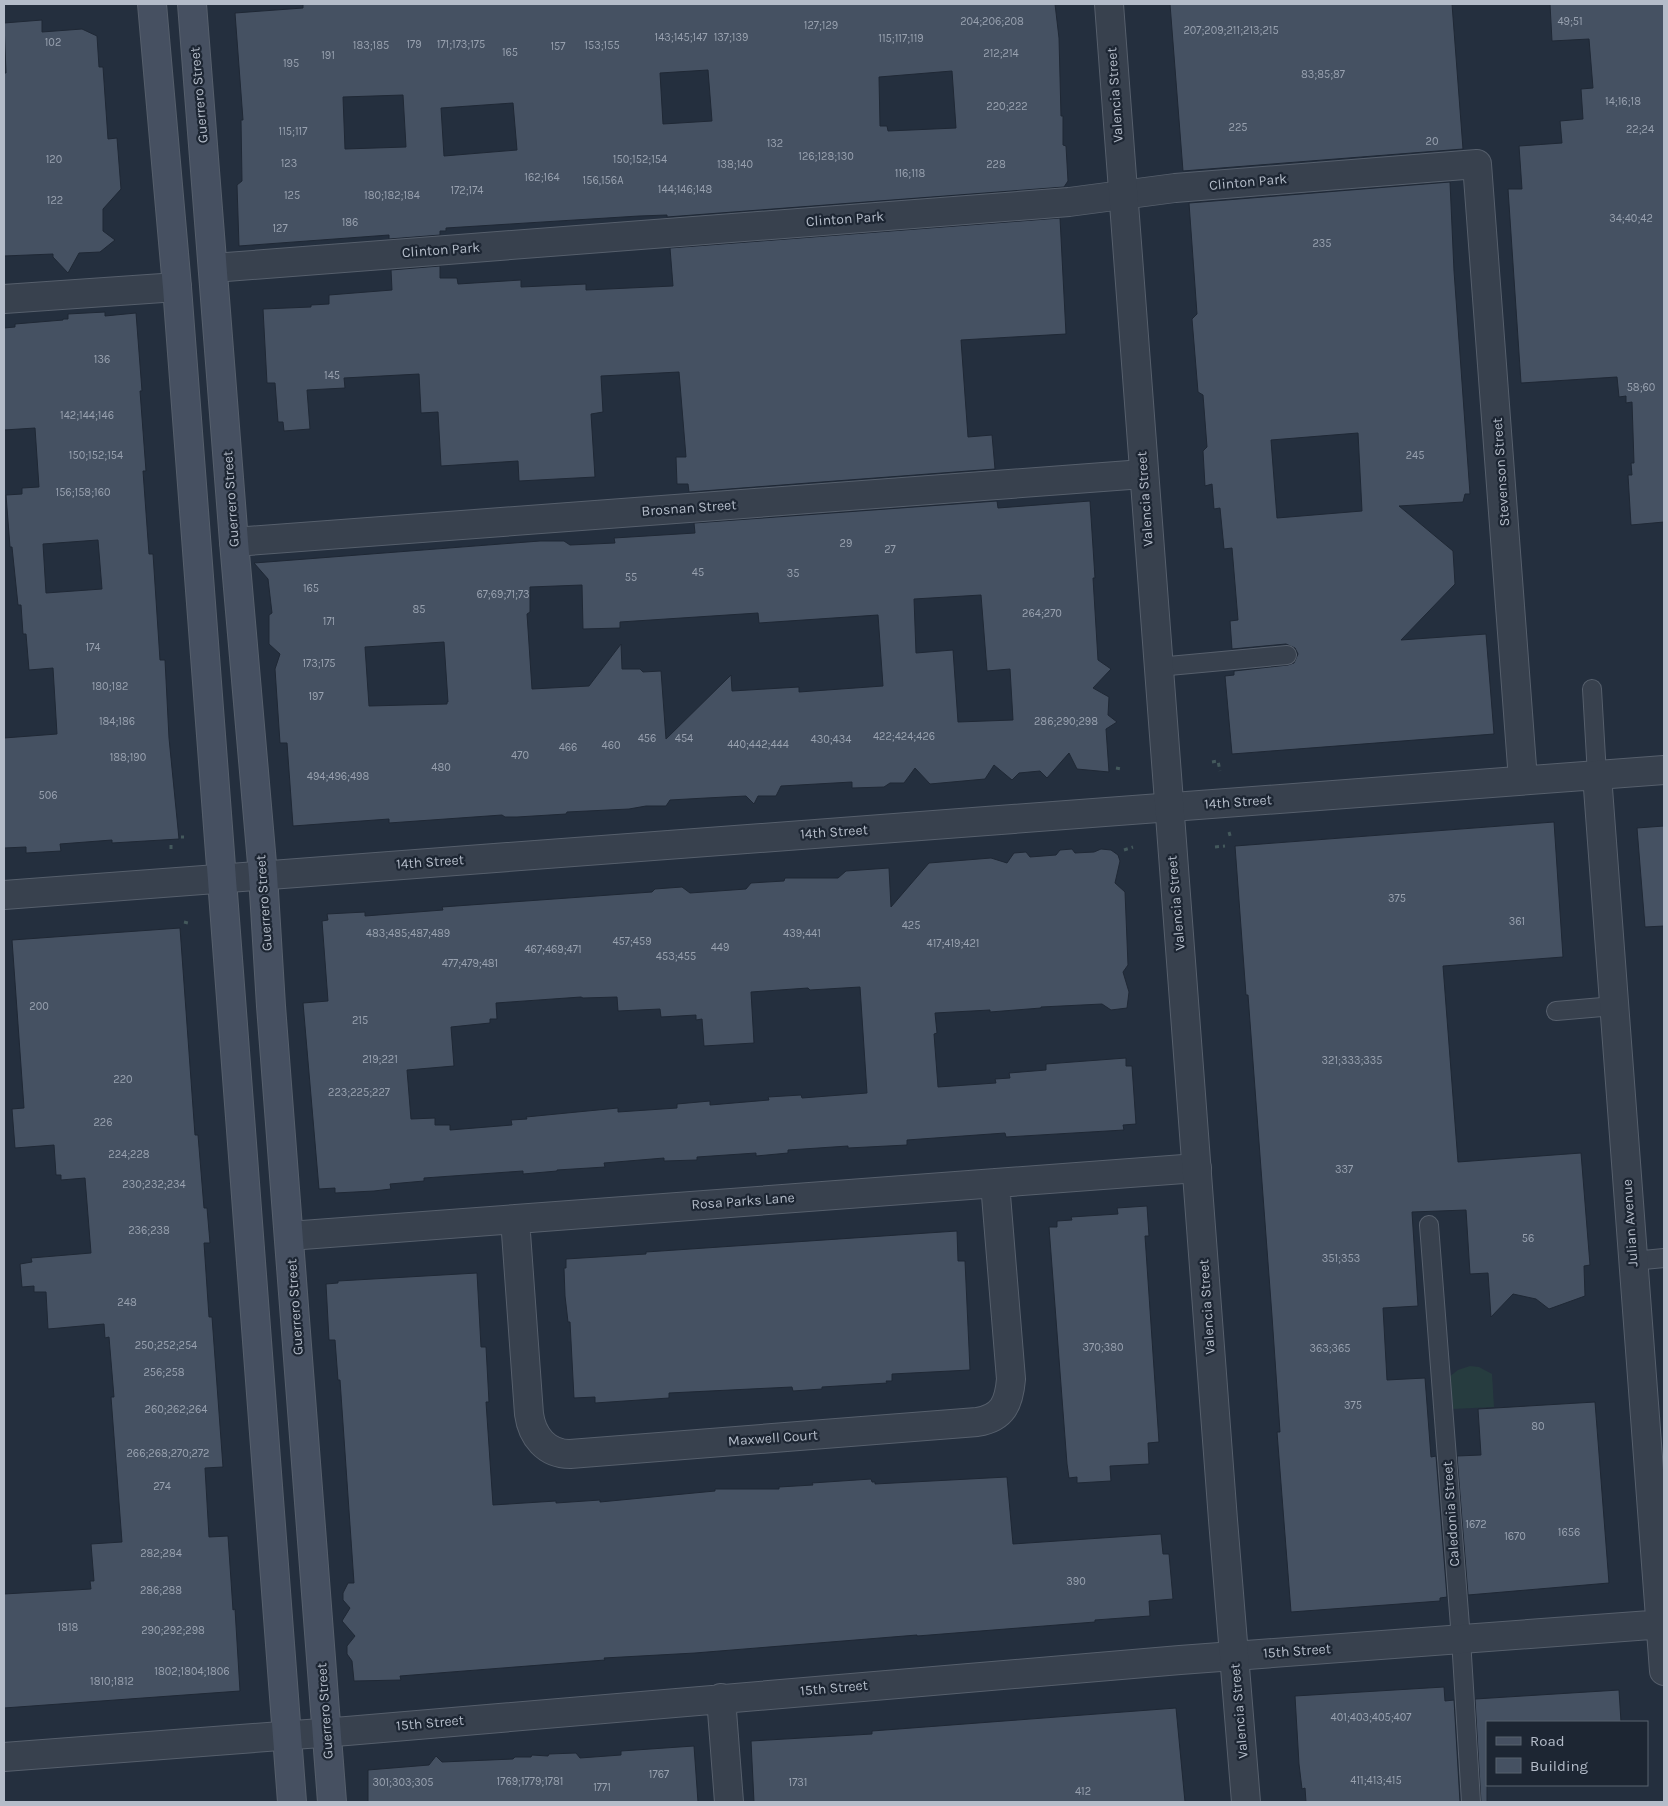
<svg xmlns="http://www.w3.org/2000/svg" width="1668" height="1806" font-family="Karla,sans-serif">
  <rect width="100%" height="100%" fill="#242f3e"/>
  <path fill="#263c3f" d="M 1470,1366 L 1479,1367 L 1492,1374 L 1494,1407 L 1452,1409 L 1449,1377 L 1458,1370 Z"/>
  <path fill="#455162" stroke="#1f2835" fill-rule="evenodd" d="M 303,4 L 1055,4 L 1059,38 L 1061,116 L 1063,116 L 1063,145 L 1066,146 L 1068,181 L 1064,187 L 667,217 L 667,215 L 639,216 L 446,228 L 446,231 L 440,231 L 440,235 L 389,239 L 389,235 L 239,246 L 237,185 L 242,181 L 241,120 L 243,120 L 235,13 L 303,8 ZM 708,70 L 712,121 L 663,124 L 660,73 ZM 952,71 L 956,128 L 888,131 L 887,126 L 880,126 L 879,77 ZM 403,95 L 406,147 L 345,149 L 343,97 ZM 513,103 L 517,150 L 444,156 L 441,108 Z
    M 1170,4 L 1452,4 L 1463,149 L 1183,171 Z
    M 1550,4 L 1664,4 L 1664,522 L 1631,525 L 1628,475 L 1632,475 L 1631,463 L 1634,463 L 1632,402 L 1626,403 L 1626,396 L 1619,397 L 1617,377 L 1521,383 L 1508,189 L 1522,189 L 1519,146 L 1562,143 L 1560,121 L 1583,119 L 1581,89 L 1593,88 L 1589,39 L 1552,41 Z
    M 42,20 L 42,32 L 82,29 L 97,36 L 99,67 L 103,67 L 108,139 L 117,138 L 121,189 L 103,209 L 103,231 L 115,240 L 100,252 L 79,253 L 68,273 L 53,257 L 53,254 L 4,256 L 4,73 L 6,73 L 4,23 Z
    M 1450,182 L 1454,271 L 1470,494 L 1465,494 L 1463,502 L 1399,506 L 1453,551 L 1455,584 L 1401,640 L 1486,634 L 1494,734 L 1232,754 L 1225,676 L 1234,675 L 1234,671 L 1288,665 L 1294,663 L 1298,654 L 1295,648 L 1286,644 L 1232,649 L 1230,621 L 1238,620 L 1232,548 L 1224,549 L 1220,508 L 1214,509 L 1212,484 L 1205,486 L 1203,451 L 1207,447 L 1203,395 L 1198,392 L 1192,319 L 1197,314 L 1189,203 ZM 1358,433 L 1362,511 L 1277,518 L 1271,440 Z
    M 1060,218 L 1066,334 L 961,340 L 968,437 L 992,435 L 995,469 L 689,492 L 688,484 L 677,484 L 676,457 L 686,457 L 679,372 L 601,376 L 603,412 L 591,414 L 595,477 L 519,481 L 518,461 L 441,466 L 438,412 L 421,413 L 419,374 L 344,378 L 345,388 L 307,390 L 310,429 L 284,431 L 283,422 L 278,422 L 275,383 L 267,383 L 263,309 L 311,307 L 311,305 L 329,304 L 329,295 L 392,290 L 391,270 L 440,266 L 440,278 L 457,278 L 458,284 L 521,280 L 521,287 L 586,284 L 586,290 L 673,286 L 670,248 Z
    M 105,312 L 105,316 L 136,313 L 142,391 L 140,391 L 146,471 L 143,471 L 149,554 L 153,554 L 160,660 L 165,660 L 169,738 L 179,839 L 112,843 L 112,840 L 60,844 L 61,851 L 26,853 L 26,847 L 4,848 L 4,738 L 57,734 L 53,668 L 29,670 L 26,634 L 23,634 L 21,605 L 18,605 L 12,547 L 10,547 L 6,495 L 22,494 L 22,488 L 39,487 L 35,428 L 4,430 L 4,328 L 15,327 L 15,324 L 63,320 L 63,319 L 68,319 L 68,314 ZM 98,540 L 102,589 L 46,593 L 43,544 Z
    M 997,501 L 998,508 L 1090,501 L 1095,578 L 1093,578 L 1098,660 L 1111,669 L 1093,688 L 1109,697 L 1108,715 L 1117,722 L 1106,729 L 1109,772 L 1077,769 L 1069,753 L 1047,778 L 1040,771 L 1019,773 L 1012,780 L 994,765 L 985,779 L 930,784 L 915,768 L 904,783 L 890,783 L 884,787 L 852,788 L 852,782 L 781,786 L 776,796 L 758,796 L 754,804 L 746,796 L 706,798 L 670,800 L 666,806 L 646,806 L 629,809 L 567,812 L 566,814 L 517,817 L 505,817 L 502,815 L 389,823 L 389,819 L 293,826 L 287,743 L 280,743 L 275,669 L 280,654 L 269,644 L 269,615 L 272,613 L 268,579 L 254,563 L 540,541 L 564,541 L 570,545 L 615,543 L 614,538 L 695,533 L 694,523 ZM 582,585 L 583,629 L 620,628 L 620,622 L 758,613 L 759,623 L 878,615 L 883,686 L 799,692 L 799,687 L 732,691 L 731,675 L 666,739 L 661,671 L 643,672 L 640,669 L 622,669 L 621,644 L 589,686 L 532,689 L 527,614 L 530,612 L 530,587 ZM 981,595 L 987,671 L 1010,669 L 1013,720 L 958,722 L 953,650 L 916,653 L 914,599 ZM 444,642 L 448,702 L 447,702 L 447,704 L 369,706 L 365,647 Z
    M 1554,822 L 1563,957 L 1443,966 L 1458,1162 L 1581,1153 L 1590,1265 L 1584,1266 L 1585,1296 L 1549,1309 L 1536,1299 L 1513,1294 L 1491,1317 L 1488,1273 L 1470,1274 L 1466,1210 L 1412,1212 L 1418,1306 L 1383,1308 L 1387,1380 L 1425,1378 L 1431,1457 L 1436,1456 L 1447,1597 L 1440,1598 L 1440,1601 L 1291,1612 L 1277,1432 L 1280,1432 L 1272,1316 L 1248,995 L 1246,995 L 1235,846 Z
    M 1664,826 L 1664,926 L 1645,927 L 1637,828 Z
    M 1072,849 L 1075,853 L 1094,852 L 1101,849 L 1111,850 L 1118,855 L 1120,861 L 1115,883 L 1125,892 L 1128,965 L 1123,972 L 1129,992 L 1127,1008 L 1111,1010 L 1102,1004 L 1041,1007 L 1041,1008 L 990,1012 L 990,1010 L 935,1013 L 937,1033 L 934,1034 L 938,1087 L 996,1083 L 995,1079 L 1010,1078 L 1009,1073 L 1046,1070 L 1046,1064 L 1126,1058 L 1126,1066 L 1132,1066 L 1136,1124 L 1123,1125 L 1124,1130 L 1006,1137 L 1005,1133 L 907,1140 L 907,1145 L 848,1148 L 848,1146 L 788,1150 L 788,1153 L 756,1156 L 756,1153 L 697,1157 L 697,1160 L 664,1161 L 664,1158 L 604,1163 L 605,1167 L 557,1170 L 557,1171 L 523,1174 L 523,1171 L 424,1178 L 424,1181 L 390,1184 L 391,1189 L 374,1191 L 335,1193 L 335,1188 L 319,1189 L 303,1003 L 328,1001 L 322,921 L 328,920 L 327,914 L 365,912 L 365,916 L 443,910 L 442,907 L 652,892 L 655,889 L 682,887 L 690,893 L 746,889 L 751,883 L 784,881 L 785,878 L 838,878 L 846,871 L 889,868 L 891,907 L 929,863 L 991,858 L 1007,863 L 1014,853 L 1026,852 L 1030,857 L 1056,855 L 1060,850 ZM 860,987 L 867,1093 L 802,1098 L 801,1095 L 768,1097 L 769,1100 L 710,1105 L 710,1101 L 677,1104 L 677,1108 L 618,1112 L 618,1108 L 526,1117 L 527,1119 L 511,1120 L 512,1125 L 450,1130 L 450,1125 L 435,1125 L 435,1118 L 411,1119 L 407,1070 L 454,1066 L 451,1027 L 490,1023 L 490,1019 L 497,1019 L 496,1003 L 581,997 L 583,998 L 617,997 L 618,1011 L 660,1009 L 661,1017 L 696,1015 L 696,1020 L 702,1019 L 704,1046 L 754,1043 L 751,992 L 808,988 L 810,990 Z
    M 180,928 L 195,1135 L 198,1135 L 204,1208 L 207,1208 L 210,1243 L 204,1243 L 209,1317 L 212,1317 L 223,1467 L 205,1468 L 209,1537 L 228,1536 L 233,1610 L 235,1609 L 240,1691 L 4,1708 L 4,1594 L 91,1589 L 90,1581 L 94,1581 L 91,1544 L 122,1542 L 111,1397 L 114,1397 L 109,1337 L 105,1338 L 104,1324 L 48,1329 L 46,1292 L 34,1292 L 34,1286 L 22,1287 L 20,1264 L 32,1262 L 31,1258 L 91,1253 L 85,1178 L 61,1180 L 61,1175 L 56,1175 L 54,1145 L 15,1148 L 12,1109 L 24,1108 L 12,940 Z
    M 1147,1206 L 1149,1236 L 1145,1236 L 1159,1442 L 1148,1443 L 1149,1464 L 1110,1466 L 1111,1481 L 1077,1483 L 1077,1477 L 1069,1478 L 1067,1464 L 1049,1227 L 1057,1227 L 1057,1221 L 1072,1220 L 1071,1217 L 1118,1214 L 1117,1208 Z
    M 957,1231 L 958,1261 L 965,1261 L 970,1370 L 892,1374 L 892,1381 L 886,1381 L 887,1383 L 822,1387 L 822,1389 L 793,1391 L 792,1387 L 669,1393 L 669,1398 L 595,1403 L 595,1397 L 574,1398 L 570,1322 L 568,1322 L 565,1296 L 564,1268 L 566,1268 L 566,1259 L 646,1254 L 646,1252 Z
    M 477,1273 L 481,1347 L 486,1347 L 489,1402 L 486,1402 L 493,1505 L 556,1501 L 556,1503 L 600,1500 L 600,1502 L 715,1491 L 715,1489 L 779,1489 L 779,1487 L 813,1485 L 812,1483 L 871,1479 L 872,1482 L 875,1482 L 875,1484 L 1007,1477 L 1013,1544 L 1161,1534 L 1163,1554 L 1169,1554 L 1173,1599 L 1149,1601 L 1150,1616 L 1095,1620 L 1095,1622 L 917,1636 L 917,1635 L 695,1653 L 604,1658 L 605,1660 L 400,1676 L 401,1680 L 354,1681 L 352,1661 L 347,1654 L 347,1646 L 355,1636 L 342,1621 L 350,1608 L 343,1600 L 343,1593 L 348,1583 L 354,1583 L 340,1380 L 338,1380 L 335,1340 L 329,1340 L 326,1284 L 338,1283 L 338,1281 Z
    M 1595,1402 L 1609,1583 L 1468,1595 L 1457,1456 L 1481,1455 L 1478,1409 Z
    M 1444,1687 L 1445,1701 L 1454,1700 L 1460,1802 L 1306,1802 L 1305,1788 L 1302,1789 L 1299,1764 L 1295,1696 Z
    M 1619,1690 L 1621,1722 L 1487,1722 L 1487,1802 L 1481,1802 L 1475,1699 Z
    M 1176,1708 L 1185,1802 L 754,1802 L 751,1741 L 872,1734 L 872,1731 Z
    M 694,1746 L 698,1802 L 368,1802 L 368,1770 L 429,1765 L 436,1756 L 442,1762 L 513,1759 L 515,1757 L 531,1757 L 532,1755 L 548,1756 L 549,1754 L 576,1753 L 580,1758 L 621,1755 L 621,1751 Z"/>
  <g fill="none" stroke-linecap="round" stroke-linejoin="round">
    <defs>
      <path id="service" d="M 1158,667 L 1287,655
        M 1592,689 L 1597,775
        M 1556,1011 L 1614,1006
        M 1429,1225 L 1461,1639 L 1471,1802
        M 1633,1261 L 1664,1258"/>
      <path id="minor" d="M 213,268 L 1069,202 L 1175,188 L 1477,164 L 1523,780
        M 4,299 L 177,287
        M 234,542 L 1143,474
        M 1597,775 L 1664,1671
        M 4,895 L 1664,770
        M 515,1219 L 529,1414 C 532,1436 546,1454 570,1454 L 977,1422 C 1003,1418 1009,1403 1011,1379 L 995,1183
        M 289,1236 L 1197,1168
        M 721,1698 L 729,1802
        M 4,1757 L 347,1731 L 1180,1660 L 1664,1624"/>
      <path id="tertiary" d="M 1109,4 L 1223,1520 L 1246,1802"/>
      <path id="secondary" d="M 152,4 L 177,287 L 292,1802
        M 192,4 L 234,542 L 263,875 L 271,1006 L 332,1802"/>
    </defs>
    <use href="#service" stroke="#565f6c" stroke-width="20"/>
    <use href="#minor" stroke="#565f6c" stroke-width="30"/>
    <use href="#tertiary" stroke="#565f6c" stroke-width="30"/>
    <use href="#secondary" stroke="#565f6c" stroke-width="30"/>
    <path stroke="#44595c" stroke-width="3" stroke-dasharray="4 4" stroke-linecap="butt" d="M 1212,762 L 1218,761 L 1220,771
      M 1116,768 L 1121,769
      M 1229,832 L 1231,839
      M 181,837 L 184,837
      M 171,845 L 171,849
      M 1215,847 L 1225,846
      M 1124,850 L 1133,847
      M 184,922 L 188,923"/>
    <use href="#service" stroke="#38414e" stroke-width="18"/>
    <use href="#minor" stroke="#38414e" stroke-width="28"/>
    <use href="#tertiary" stroke="#38414e" stroke-width="28"/>
    <use href="#secondary" stroke="#465061" stroke-width="28"/>
  </g>
  <g text-anchor="middle" dominant-baseline="central" stroke-width="4.5" stroke-linejoin="round" paint-order="stroke">
    <g font-size="11" fill="#98a1af">
      <text x="992" y="21">204;206;208</text>
      <text x="1570" y="21">49;51</text>
      <text x="821" y="25">127;129</text>
      <text x="1231" y="30">207;209;211;213;215</text>
      <text x="681" y="37">143;145;147</text>
      <text x="731" y="37">137;139</text>
      <text x="901" y="38">115;117;119</text>
      <text x="53" y="42">102</text>
      <text x="414" y="44">179</text>
      <text x="461" y="44">171;173;175</text>
      <text x="371" y="45">183;185</text>
      <text x="602" y="45">153;155</text>
      <text x="558" y="46">157</text>
      <text x="510" y="52">165</text>
      <text x="1001" y="53">212;214</text>
      <text x="328" y="55">191</text>
      <text x="291" y="63">195</text>
      <text x="1323" y="74">83;85;87</text>
      <text x="1623" y="101">14;16;18</text>
      <text x="1007" y="106">220;222</text>
      <text x="1238" y="127">225</text>
      <text x="1640" y="129">22;24</text>
      <text x="293" y="131">115;117</text>
      <text x="1432" y="141">20</text>
      <text x="775" y="143">132</text>
      <text x="826" y="156">126;128;130</text>
      <text x="54" y="159">120</text>
      <text x="640" y="159">150;152;154</text>
      <text x="289" y="163">123</text>
      <text x="735" y="164">138;140</text>
      <text x="996" y="164">228</text>
      <text x="910" y="173">116;118</text>
      <text x="542" y="177">162;164</text>
      <text x="603" y="180">156,156A</text>
      <text x="685" y="189">144;146;148</text>
      <text x="467" y="190">172;174</text>
      <text x="292" y="195">125</text>
      <text x="392" y="195">180;182;184</text>
      <text x="55" y="200">122</text>
      <text x="1631" y="218">34;40;42</text>
      <text x="350" y="222">186</text>
      <text x="280" y="228">127</text>
      <text x="1322" y="243">235</text>
      <text x="102" y="359">136</text>
      <text x="332" y="375">145</text>
      <text x="1641" y="387">58;60</text>
      <text x="87" y="415">142;144;146</text>
      <text x="96" y="455">150;152;154</text>
      <text x="1415" y="455">245</text>
      <text x="83" y="492">156;158;160</text>
      <text x="846" y="543">29</text>
      <text x="890" y="549">27</text>
      <text x="698" y="572">45</text>
      <text x="793" y="573">35</text>
      <text x="631" y="577">55</text>
      <text x="311" y="588">165</text>
      <text x="503" y="594">67;69;71;73</text>
      <text x="419" y="609">85</text>
      <text x="1042" y="613">264;270</text>
      <text x="329" y="621">171</text>
      <text x="93" y="647">174</text>
      <text x="319" y="663">173;175</text>
      <text x="110" y="686">180;182</text>
      <text x="316" y="696">197</text>
      <text x="117" y="721">184;186</text>
      <text x="1066" y="721">286;290;298</text>
      <text x="904" y="736">422;424;426</text>
      <text x="647" y="738">456</text>
      <text x="684" y="738">454</text>
      <text x="831" y="739">430;434</text>
      <text x="758" y="744">440;442;444</text>
      <text x="611" y="745">460</text>
      <text x="568" y="747">466</text>
      <text x="520" y="755">470</text>
      <text x="128" y="757">188;190</text>
      <text x="441" y="767">480</text>
      <text x="338" y="776">494;496;498</text>
      <text x="48" y="795">506</text>
      <text x="1397" y="898">375</text>
      <text x="1517" y="921">361</text>
      <text x="911" y="925">425</text>
      <text x="408" y="933">483;485;487;489</text>
      <text x="802" y="933">439;441</text>
      <text x="632" y="941">457;459</text>
      <text x="953" y="943">417;419;421</text>
      <text x="720" y="947">449</text>
      <text x="553" y="949">467;469;471</text>
      <text x="676" y="956">453;455</text>
      <text x="470" y="963">477;479;481</text>
      <text x="39" y="1006">200</text>
      <text x="360" y="1020">215</text>
      <text x="380" y="1059">219;221</text>
      <text x="1352" y="1060">321;333;335</text>
      <text x="123" y="1079">220</text>
      <text x="359" y="1092">223;225;227</text>
      <text x="103" y="1122">226</text>
      <text x="129" y="1154">224;228</text>
      <text x="1344" y="1169">337</text>
      <text x="154" y="1184">230;232;234</text>
      <text x="149" y="1230">236;238</text>
      <text x="1528" y="1238">56</text>
      <text x="1341" y="1258">351;353</text>
      <text x="127" y="1302">248</text>
      <text x="166" y="1345">250;252;254</text>
      <text x="1103" y="1347">370;380</text>
      <text x="1330" y="1348">363;365</text>
      <text x="164" y="1372">256;258</text>
      <text x="1353" y="1405">375</text>
      <text x="176" y="1409">260;262;264</text>
      <text x="1538" y="1426">80</text>
      <text x="168" y="1453">266;268;270;272</text>
      <text x="162" y="1486">274</text>
      <text x="1476" y="1524">1672</text>
      <text x="1569" y="1532">1656</text>
      <text x="1515" y="1536">1670</text>
      <text x="161" y="1553">282;284</text>
      <text x="1076" y="1581">390</text>
      <text x="161" y="1590">286;288</text>
      <text x="68" y="1627">1818</text>
      <text x="173" y="1630">290;292;298</text>
      <text x="192" y="1671">1802;1804;1806</text>
      <text x="112" y="1681">1810;1812</text>
      <text x="1371" y="1717">401;403;405;407</text>
      <text x="659" y="1774">1767</text>
      <text x="1376" y="1780">411;413;415</text>
      <text x="530" y="1781">1769;1779;1781</text>
      <text x="403" y="1782">301;303;305</text>
      <text x="798" y="1782">1731</text>
      <text x="602" y="1787">1771</text>
      <text x="1083" y="1791">412</text>
    </g>
    <g font-size="14" fill="#b4bcc9" stroke="#1d2633">
      <text transform="translate(199 95) rotate(-95)">Guerrero Street</text>
      <text transform="translate(1115 95) rotate(-94)">Valencia Street</text>
      <text transform="translate(1248 182) rotate(-5)">Clinton Park</text>
      <text transform="translate(845 219) rotate(-4)">Clinton Park</text>
      <text transform="translate(441 250) rotate(-4)">Clinton Park</text>
      <text transform="translate(1501 472) rotate(-94)">Stevenson Street</text>
      <text transform="translate(231 499) rotate(-94)">Guerrero Street</text>
      <text transform="translate(1145 499) rotate(-94)">Valencia Street</text>
      <text transform="translate(689 508) rotate(-4)">Brosnan Street</text>
      <text transform="translate(1238 802) rotate(-4)">14th Street</text>
      <text transform="translate(834 832) rotate(-4)">14th Street</text>
      <text transform="translate(430 862) rotate(-4)">14th Street</text>
      <text transform="translate(264 903) rotate(-94)">Guerrero Street</text>
      <text transform="translate(1176 903) rotate(-95)">Valencia Street</text>
      <text transform="translate(743 1201) rotate(-4)">Rosa Parks Lane</text>
      <text transform="translate(1630 1223) rotate(-94)">Julian Avenue</text>
      <text transform="translate(295 1307) rotate(-94)">Guerrero Street</text>
      <text transform="translate(1207 1307) rotate(-94)">Valencia Street</text>
      <text transform="translate(773 1438) rotate(-4)">Maxwell Court</text>
      <text transform="translate(1451 1514) rotate(-94)">Caledonia Street</text>
      <text transform="translate(1297 1651) rotate(-4)">15th Street</text>
      <text transform="translate(834 1688) rotate(-5)">15th Street</text>
      <text transform="translate(325 1711) rotate(-94)">Guerrero Street</text>
      <text transform="translate(1239 1711) rotate(-95)">Valencia Street</text>
      <text transform="translate(430 1723) rotate(-5)">15th Street</text>
    </g>
  </g>
  <rect width="1668" height="1806" fill="none" stroke="#b4bcc9" stroke-width="10"/>
  <rect x="1486" y="1721" width="162" height="65" fill="#1d2633" stroke="#59626f"/>
  <rect x="1496" y="1737" width="25" height="8" fill="#465061" stroke="#59626f"/>
  <text x="1530" y="1746" font-size="15" fill="#b4bcc9">Road</text>
  <rect x="1496" y="1758" width="25" height="15" fill="#455162" stroke="#59626f"/>
  <text x="1530" y="1771" font-size="15" fill="#b4bcc9">Building</text>
</svg>
